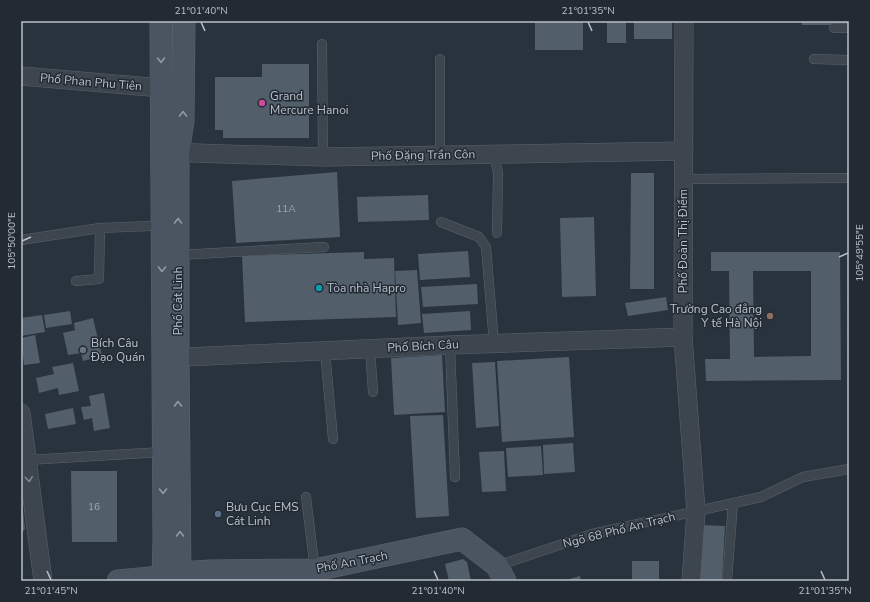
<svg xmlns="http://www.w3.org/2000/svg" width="870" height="602" font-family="'Nunito Sans',sans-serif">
  <rect width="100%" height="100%" fill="#29333e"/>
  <path fill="#525e69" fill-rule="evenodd" d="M 535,21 L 583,21 L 583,50 L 535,50 Z
    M 607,21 L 626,21 L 626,43 L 607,43 Z
    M 634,21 L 672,21 L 672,39 L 634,39 Z
    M 802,21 L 849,21 L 849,25 L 802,25 Z
    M 262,64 L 309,64 L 309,138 L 223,138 L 223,130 L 215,130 L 215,77 L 262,77 Z
    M 337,172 L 340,237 L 236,243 L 232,181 Z
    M 631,173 L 654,173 L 654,289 L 630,289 Z
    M 428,195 L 429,220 L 358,222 L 357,197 Z
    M 594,217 L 596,296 L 562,297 L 560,218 Z
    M 468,251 L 470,277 L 420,280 L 418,254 Z
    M 364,252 L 364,259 L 394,258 L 396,317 L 245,322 L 242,256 Z
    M 711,252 L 840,252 L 841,380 L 706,381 L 705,359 L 730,359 L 729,271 L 711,271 ZM 753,271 L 811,271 L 811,356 L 754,357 Z
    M 417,270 L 421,323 L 398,325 L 395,271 Z
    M 477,284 L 478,304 L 423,307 L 421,287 Z
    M 666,297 L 668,310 L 628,316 L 625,303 Z
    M 70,311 L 72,324 L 46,328 L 44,315 Z
    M 470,311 L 471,330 L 424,333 L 422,314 Z
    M 42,315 L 45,332 L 21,336 L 21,318 Z
    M 93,318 L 102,356 L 83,361 L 81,353 L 68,355 L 63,333 L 75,330 L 74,323 Z
    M 35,335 L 40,363 L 24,365 L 21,338 Z
    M 442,355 L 445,412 L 394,415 L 391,358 Z
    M 569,357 L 574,437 L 502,442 L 497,361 Z
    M 495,362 L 499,426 L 476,428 L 472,363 Z
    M 73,363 L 79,391 L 59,395 L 58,388 L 39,393 L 36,378 L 54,374 L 52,367 Z
    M 104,393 L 110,428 L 94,431 L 92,418 L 84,420 L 81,407 L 91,406 L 89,396 Z
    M 73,408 L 76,424 L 48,429 L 45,414 Z
    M 443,415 L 449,516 L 416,518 L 410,416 Z
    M 573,443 L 575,472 L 544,474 L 543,445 Z
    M 541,446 L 543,475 L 508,477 L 506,448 Z
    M 504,451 L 506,491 L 482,492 L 479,452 Z
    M 71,471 L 117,471 L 117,542 L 72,542 Z
    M 21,501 L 22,501 L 25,529 L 21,534 Z
    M 701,525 L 725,526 L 722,581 L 697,581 Z
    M 463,559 L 467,562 L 471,581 L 449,581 L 445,564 Z
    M 632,561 L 659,561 L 659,581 L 632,581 Z
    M 580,576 L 581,581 L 562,581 Z"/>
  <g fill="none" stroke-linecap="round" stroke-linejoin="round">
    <defs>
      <path id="lane" d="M 834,28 L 849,28
        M 322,44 L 323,157
        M 814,59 L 849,60
        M 494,154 L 498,173 L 497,233
        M 440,155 L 440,59
        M 684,179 L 849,178
        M 441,222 L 479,237 L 486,247 L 494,343
        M 21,240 L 100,228 L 150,226
        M 178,255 L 324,247
        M 76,281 L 99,279 L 100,228
        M 450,345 L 455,477
        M 370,349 L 373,392
        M 325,351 L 333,439
        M 27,460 L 163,452
        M 306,497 L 315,570
        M 497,566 L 592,534 L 761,497 L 803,477 L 849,469
        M 727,581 L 733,503"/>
      <path id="street" d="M 684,21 L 683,337 L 696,511 L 691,581
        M 21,76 L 162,88
        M 165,152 L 323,157 L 684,151
        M 165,358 L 450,345 L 683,337
        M 21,413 L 43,581"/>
      <path id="secondary" d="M 161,21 L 164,539 L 163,581
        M 118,581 L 150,578 L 179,573 L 210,571 L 315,570 L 462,539 L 497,566 L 505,581
        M 180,581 L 178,358 L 178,153 L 183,121 L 184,21"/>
    </defs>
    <use href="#lane" stroke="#5b636c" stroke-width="10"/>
    <use href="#street" stroke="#5b636c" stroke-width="19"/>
    <use href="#secondary" stroke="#5b636c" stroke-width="23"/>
    <use href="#lane" stroke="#3d454f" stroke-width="9"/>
    <use href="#street" stroke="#3d454f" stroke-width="18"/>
    <use href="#secondary" stroke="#4b5561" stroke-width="22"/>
  </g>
  <defs><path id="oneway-chevron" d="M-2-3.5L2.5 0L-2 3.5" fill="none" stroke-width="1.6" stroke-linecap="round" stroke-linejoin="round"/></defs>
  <g stroke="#929ba5">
    <use href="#oneway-chevron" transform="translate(161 60) rotate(89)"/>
    <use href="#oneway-chevron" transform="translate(183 114) rotate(-89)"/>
    <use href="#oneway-chevron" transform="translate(178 221) rotate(-90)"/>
    <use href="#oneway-chevron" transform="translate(162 269) rotate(90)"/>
    <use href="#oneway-chevron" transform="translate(178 404) rotate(-91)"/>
    <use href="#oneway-chevron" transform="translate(163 491) rotate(89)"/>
    <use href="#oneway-chevron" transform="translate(180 534) rotate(-90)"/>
  </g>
  <use stroke="#818992" href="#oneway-chevron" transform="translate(29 479) rotate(83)"/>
  <path fill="none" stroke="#b9c0c9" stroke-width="1.5" d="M 201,22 L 205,31M 588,22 L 592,31M 22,241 L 31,237M 839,257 L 848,253M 47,571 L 51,580M 434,571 L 438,580M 821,571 L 825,580"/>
  <circle fill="#d1479c" stroke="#222a34" stroke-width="1.5" cx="262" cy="103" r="4"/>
  <circle fill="#0f9aa8" stroke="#222a34" stroke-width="1.5" cx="319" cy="288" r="4"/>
  <circle fill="#8d6e63" stroke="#222a34" stroke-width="1.5" cx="770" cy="316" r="4"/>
  <circle fill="#6b7280" stroke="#222a34" stroke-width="1.5" cx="83" cy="350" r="4"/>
  <circle fill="#5c6f8a" stroke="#222a34" stroke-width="1.5" cx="218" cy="514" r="4"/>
  <g text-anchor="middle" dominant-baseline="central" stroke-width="3" stroke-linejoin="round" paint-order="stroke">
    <g font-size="10" fill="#9fa8b1">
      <text x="286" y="209">11A</text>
      <text x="94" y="507">16</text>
    </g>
    <g font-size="12" fill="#b9c0c9" stroke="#222a34">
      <text transform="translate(91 82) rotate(5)">Phố Phan Phu Tiên</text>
      <text transform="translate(423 155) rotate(-1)">Phố Đặng Trần Côn</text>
      <text transform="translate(683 241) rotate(-90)">Phố Đoàn Thị Điểm</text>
      <text transform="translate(178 301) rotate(-90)">Phố Cát Linh</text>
      <text transform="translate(423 346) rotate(-3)">Phố Bích Câu</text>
      <text transform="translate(619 530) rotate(-14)">Ngõ 68 Phố An Trạch</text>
      <text transform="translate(352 562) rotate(-11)">Phố An Trạch</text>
    </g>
    <g font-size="12" fill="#b9c0c9" stroke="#222a34" text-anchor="start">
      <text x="270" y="96">Grand<tspan x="270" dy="14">Mercure Hanoi</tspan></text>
      <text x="327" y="288">Tòa nhà Hapro</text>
      <text x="762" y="309" text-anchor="end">Trường Cao đẳng<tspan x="762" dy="14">Y tế Hà Nội</tspan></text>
      <text x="91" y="343">Bích Câu<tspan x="91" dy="14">Đạo Quán</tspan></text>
      <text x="226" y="507">Bưu Cục EMS<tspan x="226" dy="14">Cát Linh</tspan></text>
    </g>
  </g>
  <rect width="870" height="602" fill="none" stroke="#222a34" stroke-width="44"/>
  <rect x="22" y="22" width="826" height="558" fill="none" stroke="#b9c0c9" stroke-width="1.5"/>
  <g font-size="10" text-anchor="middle" fill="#b9c0c9">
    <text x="201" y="14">21°01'40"N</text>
    <text x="588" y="14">21°01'35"N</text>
    <text transform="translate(11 241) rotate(-90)" y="4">105°50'00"E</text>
    <text transform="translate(859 253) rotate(-90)" y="4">105°49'55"E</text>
    <text x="51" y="594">21°01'45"N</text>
    <text x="438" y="594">21°01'40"N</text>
    <text x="825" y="594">21°01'35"N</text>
  </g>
</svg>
